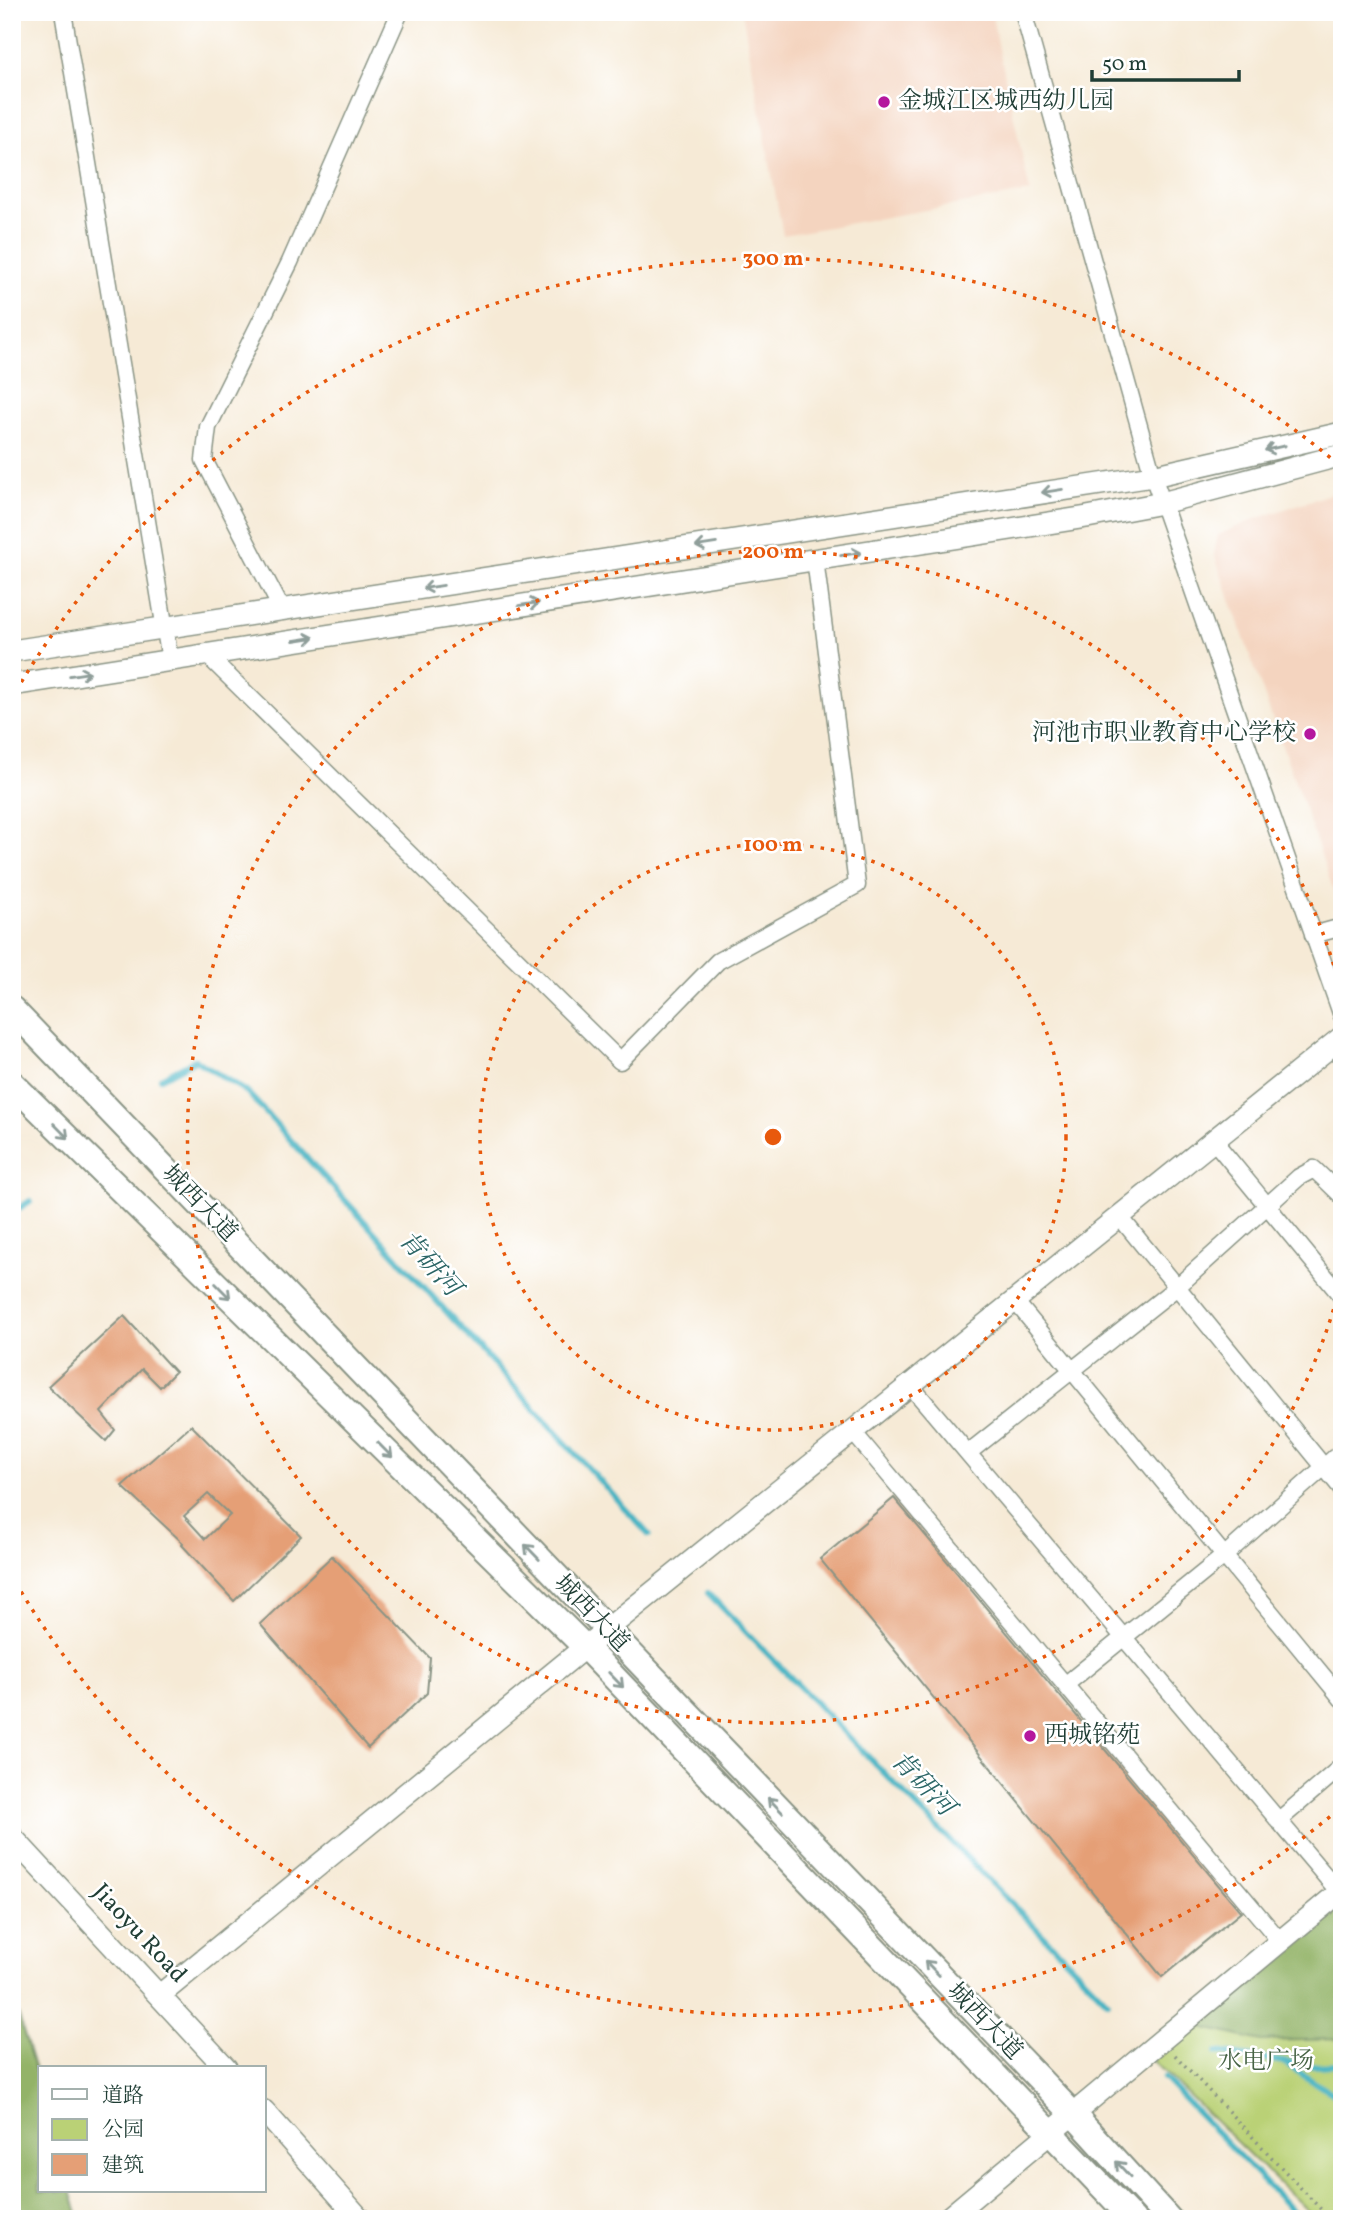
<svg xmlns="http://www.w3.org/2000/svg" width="1354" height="2231" font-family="Vollkorn,'Noto Serif SC',serif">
  <rect width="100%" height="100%" fill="#fff"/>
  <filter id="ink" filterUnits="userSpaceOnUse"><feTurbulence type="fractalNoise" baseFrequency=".0143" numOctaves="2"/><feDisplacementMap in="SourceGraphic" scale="14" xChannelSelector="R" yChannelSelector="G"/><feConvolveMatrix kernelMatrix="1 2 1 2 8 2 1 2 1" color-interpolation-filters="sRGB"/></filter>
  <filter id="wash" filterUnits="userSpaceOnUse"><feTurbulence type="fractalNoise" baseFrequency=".00686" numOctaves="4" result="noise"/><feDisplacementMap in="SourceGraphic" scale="28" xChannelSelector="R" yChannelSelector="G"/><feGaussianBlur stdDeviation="1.57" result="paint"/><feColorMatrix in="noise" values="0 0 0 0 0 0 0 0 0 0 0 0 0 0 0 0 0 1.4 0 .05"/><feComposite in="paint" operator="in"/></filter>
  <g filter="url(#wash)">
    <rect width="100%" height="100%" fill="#f6ead6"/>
    <path fill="#f4d4bf" d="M 742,12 L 991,12 L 1030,192 L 783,235 Z
      M 1342,490 L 1342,914 L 1214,554 L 1218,535 L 1255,519 Z"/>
    <path fill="#bad176" stroke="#6c8755" stroke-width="2" d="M 1342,1904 L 1342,2219 L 1316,2219 L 1148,2056 Z"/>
    <path fill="#93b367" stroke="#59784e" stroke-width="2" d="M 1342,1904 L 1342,2039 L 1261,2041 L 1189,2024 Z
      M 12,1994 L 40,2087 L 40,2191 L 71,2191 L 80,2219 L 12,2219 Z"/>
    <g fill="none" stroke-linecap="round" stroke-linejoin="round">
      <path stroke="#45b3c2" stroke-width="6" d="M 161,1078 L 195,1060 L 247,1092 L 649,1535
        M 12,1213 L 30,1201
        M 708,1593 L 1108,2002
        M 1217,2052 L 1311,2066 L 1342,2065
        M 1286,2064 L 1342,2100
        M 1164,2078 L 1300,2219"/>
    </g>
    <g id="blocks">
      <path fill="#e59f76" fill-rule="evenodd" d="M 124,1316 L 175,1372 L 160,1387 L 142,1369 L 101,1412 L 115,1430 L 106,1441 L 48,1386 Z
        M 191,1425 L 301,1536 L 234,1601 L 182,1545 L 183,1543 L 122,1486 ZM 208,1494 L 230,1515 L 205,1539 L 184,1516 Z
        M 894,1498 L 1241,1912 L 1162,1977 L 820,1559 Z
        M 332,1556 L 430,1658 L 427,1693 L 368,1748 L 260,1624 Z"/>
    </g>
  </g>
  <g filter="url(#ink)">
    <use href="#blocks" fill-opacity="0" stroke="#8a9485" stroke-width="2"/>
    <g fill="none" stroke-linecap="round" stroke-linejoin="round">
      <defs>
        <path id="street" d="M 63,12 L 170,660
          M 1023,12 L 1153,476 L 1342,1016
          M 282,610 L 204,460 L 208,427 L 290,262 L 400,12
          M 206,654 L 620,1061 L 718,961 L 857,885 L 815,559
          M 1313,935 L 1342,927
          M 1214,1141 L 1342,1297
          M 1120,1217 L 1342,1489
          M 1015,1301 L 1342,1699
          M 911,1386 L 1339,1892
          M 853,1432 L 1280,1941
          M 968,1453 L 1177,1287 L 1299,1177 L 1314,1169 L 1342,1196
          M 1065,1685 L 1224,1556 L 1342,1451
          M 1278,1821 L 1342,1766"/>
        <path id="secondary" d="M 12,651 L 1153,476 L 1342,433
          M 12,685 L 1087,517 L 1162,503 L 1342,455
          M 12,1837 L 226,2068
          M 160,1995 L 585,1647 L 1342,1037
          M 264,2111 L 360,2219
          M 947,2219 L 1342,1890"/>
        <path id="primary" d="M 12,1009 L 1072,2113 L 1169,2219
          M 12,1083 L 585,1647 L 1133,2219"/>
      </defs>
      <use href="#street" stroke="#8a9485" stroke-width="19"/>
      <use href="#secondary" stroke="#8a9485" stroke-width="24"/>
      <use href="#primary" stroke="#8a9485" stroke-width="28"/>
      <path stroke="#8a9485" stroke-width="3.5" stroke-dasharray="2 5" stroke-linecap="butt" d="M 1175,2055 L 1330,2219"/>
      <use href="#street" stroke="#fff" stroke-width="16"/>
      <use href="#secondary" stroke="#fff" stroke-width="21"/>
      <use href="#primary" stroke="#fff" stroke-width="24"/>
    </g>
    <defs><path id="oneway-shaft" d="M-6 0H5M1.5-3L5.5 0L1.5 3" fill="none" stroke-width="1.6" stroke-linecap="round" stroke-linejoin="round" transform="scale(1.75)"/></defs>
    <g stroke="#8f9e9a">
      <use href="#oneway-shaft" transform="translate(1275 448) rotate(167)"/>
      <use href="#oneway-shaft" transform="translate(1052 491) rotate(171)"/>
      <use href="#oneway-shaft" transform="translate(706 545) rotate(171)"/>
      <use href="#oneway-shaft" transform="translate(851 554) rotate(-9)"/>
      <use href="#oneway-shaft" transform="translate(433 587) rotate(171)"/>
      <use href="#oneway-shaft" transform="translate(529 604) rotate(-9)"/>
      <use href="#oneway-shaft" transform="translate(304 639) rotate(-9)"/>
      <use href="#oneway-shaft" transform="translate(80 674) rotate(-9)"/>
      <use href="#oneway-shaft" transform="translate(61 1131) rotate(45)"/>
      <use href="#oneway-shaft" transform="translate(223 1291) rotate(45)"/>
      <use href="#oneway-shaft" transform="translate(385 1450) rotate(45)"/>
      <use href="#oneway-shaft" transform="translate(532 1552) rotate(-134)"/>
      <use href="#oneway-shaft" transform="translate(616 1680) rotate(46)"/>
      <use href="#oneway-shaft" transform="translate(775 1805) rotate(-134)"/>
      <use href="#oneway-shaft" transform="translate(932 1968) rotate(-134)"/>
      <use href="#oneway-shaft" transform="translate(1123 2169) rotate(-133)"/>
    </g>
  </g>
  <g fill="none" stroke="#e8590c" stroke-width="3.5" stroke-dasharray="3.5 7">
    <circle cx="773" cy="1137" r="293"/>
    <path d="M1342 1279A586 586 0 1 1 1342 995"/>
    <path d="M1338 1810A879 879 0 0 1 16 1583M16 691A879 879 0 0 1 1338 464"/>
  </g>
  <g fill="#b5179e" stroke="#fff" stroke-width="2.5">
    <circle cx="884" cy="102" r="7"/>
    <circle cx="1310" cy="734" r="7"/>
    <circle cx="1030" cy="1736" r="7"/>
  </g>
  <g text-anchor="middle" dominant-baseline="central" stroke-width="5" stroke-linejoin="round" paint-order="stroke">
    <g font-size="24" fill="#1f3d34" stroke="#fff" text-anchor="start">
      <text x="898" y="102">金城江区城西幼儿园</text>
      <text x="1296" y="734" text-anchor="end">河池市职业教育中心学校</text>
      <text x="1044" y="1736">西城铭苑</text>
    </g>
    <g font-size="24" fill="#1f3d34" stroke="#fff">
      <text transform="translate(199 1204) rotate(46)">城西大道</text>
      <text transform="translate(591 1614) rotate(46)">城西大道</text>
      <text transform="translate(139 1934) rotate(47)">Jiaoyu Road</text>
      <text transform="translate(984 2022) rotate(46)">城西大道</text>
    </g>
    <g font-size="24" fill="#466244" stroke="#fff">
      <text x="1266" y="2062">水电广场</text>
    </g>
    <g font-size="26" font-style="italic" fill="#2c6666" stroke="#fff">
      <text transform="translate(429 1264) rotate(48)">肯研河</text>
      <text transform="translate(922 1784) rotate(46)">肯研河</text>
    </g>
  </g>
  <circle cx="773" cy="1137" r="10" fill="#e8590c" stroke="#fff" stroke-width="3.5"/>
  <g font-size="21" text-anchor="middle" font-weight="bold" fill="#e8590c" stroke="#fff" stroke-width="5" stroke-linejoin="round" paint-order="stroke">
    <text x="773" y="265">300 m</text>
    <text x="773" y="558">200 m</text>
    <text x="773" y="851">100 m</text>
  </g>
  <rect width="1354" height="2231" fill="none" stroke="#fff" stroke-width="42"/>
  <rect x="38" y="2066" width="228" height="126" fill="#ffffff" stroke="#a5b1ae" stroke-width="2"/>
  <rect x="52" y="2089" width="35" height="10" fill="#ffffff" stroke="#a5b1ae" stroke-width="2"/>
  <text x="102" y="2102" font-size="21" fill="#1f3d34">道路</text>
  <rect x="52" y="2119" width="35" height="21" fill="#bad176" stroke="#a5b1ae" stroke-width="2"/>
  <text x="102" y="2136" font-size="21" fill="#1f3d34">公园</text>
  <rect x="52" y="2154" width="35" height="21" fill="#e59f76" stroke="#a5b1ae" stroke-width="2"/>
  <text x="102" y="2172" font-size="21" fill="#1f3d34">建筑</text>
  <path d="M1092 70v10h147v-10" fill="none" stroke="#1f3d34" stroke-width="3.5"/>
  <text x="1102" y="70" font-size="21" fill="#1f3d34" stroke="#ffffff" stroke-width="5" paint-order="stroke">50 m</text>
</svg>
